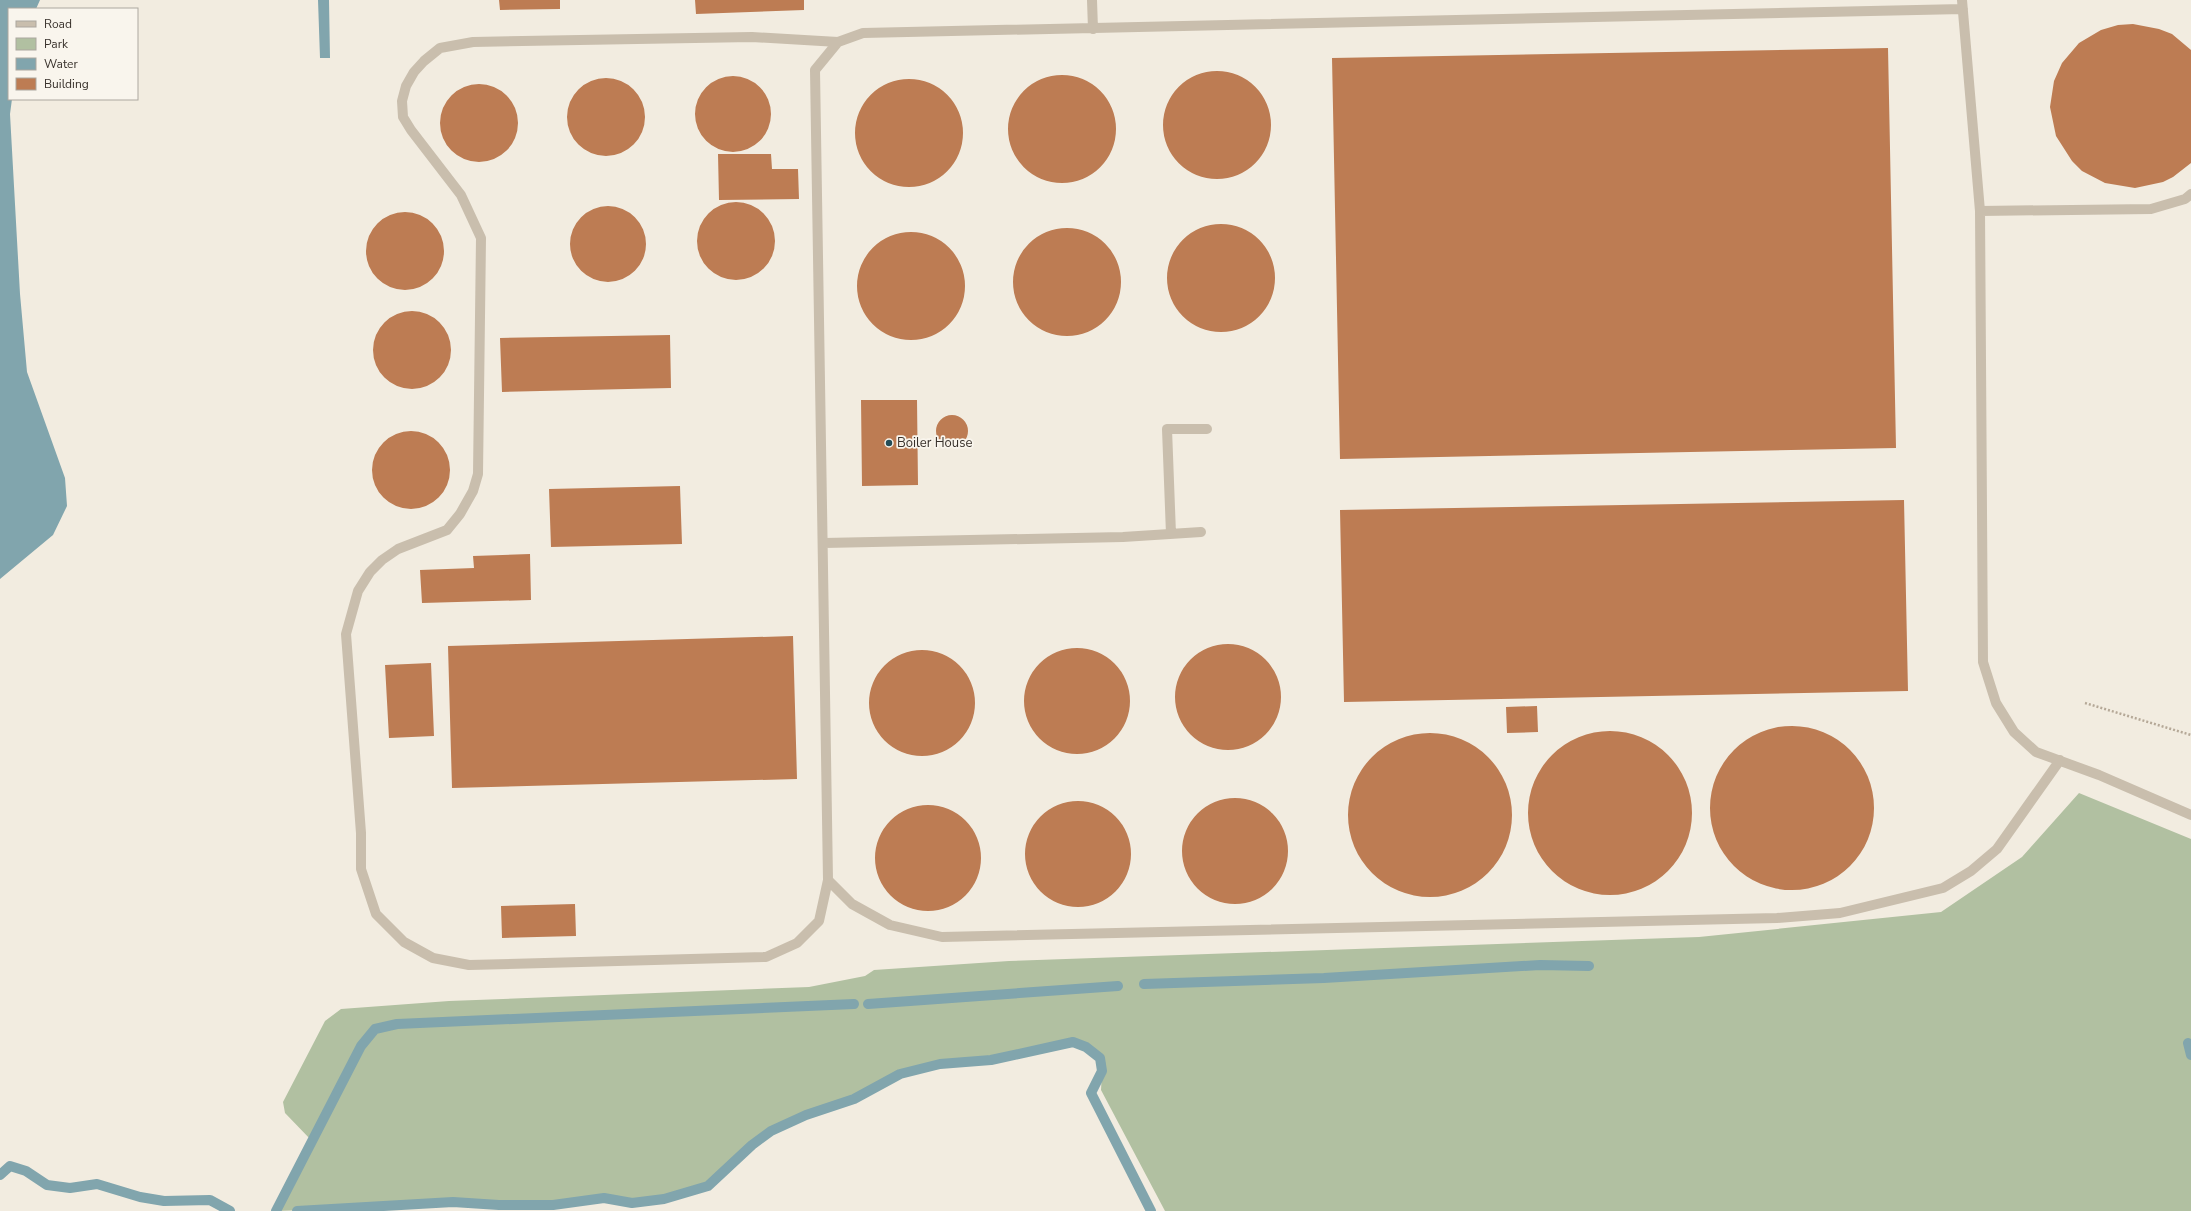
<svg xmlns="http://www.w3.org/2000/svg" width="2191" height="1211" font-family="'Nunito Sans',sans-serif">
  <rect width="100%" height="100%" fill="#f2ece0"/>
  <path fill="#b1c0a1" d="M 2079,793 L 2191,839 L 2191,1211 L 1165,1211 L 1101,1090 L 1102,1071 L 1100,1058 L 1086,1047 L 1073,1042 L 991,1060 L 940,1064 L 900,1074 L 854,1099 L 806,1115 L 771,1131 L 752,1145 L 708,1186 L 664,1199 L 632,1203 L 604,1198 L 553,1205 L 499,1205 L 453,1202 L 400,1207 L 276,1211 L 312,1141 L 285,1113 L 283,1102 L 325,1021 L 341,1009 L 449,1001 L 809,987 L 865,976 L 874,970 L 1009,961 L 1699,937 L 1941,912 L 2022,857 Z"/>
  <path fill="#81a5ad" d="M 0,0 L 40,0 L 36,9 L 9,9 L 9,99 L 12,99 L 10,114 L 20,294 L 27,372 L 65,478 L 67,506 L 53,535 L 0,579 Z
    M 318,0 L 329,0 L 330,58 L 320,58 Z"/>
  <g fill="none" stroke-linecap="round" stroke-linejoin="round">
    <path stroke="#81a5ad" stroke-width="10" d="M 1144,984 L 1324,978 L 1540,965 L 1589,966
      M 868,1004 L 1118,986
      M 2188,1043 L 2191,1055
      M 0,1175 L 10,1166 L 26,1171 L 47,1185 L 70,1188 L 97,1184 L 140,1197 L 164,1201 L 210,1200 L 230,1211
      M 276,1211 L 361,1046 L 375,1029 L 397,1024 L 854,1004
      M 297,1211 L 453,1202 L 499,1205 L 553,1205 L 604,1198 L 632,1203 L 664,1199 L 708,1186 L 752,1145 L 771,1131 L 806,1115 L 854,1099 L 900,1074 L 940,1064 L 991,1060 L 1073,1042 L 1086,1047 L 1100,1058 L 1102,1071 L 1091,1093 L 1151,1211"/>
  </g>
  <path fill="#bd7c53" d="M 499,0 L 560,0 L 560,9 L 500,10 Z
    M 695,0 L 804,0 L 804,10 L 696,14 Z
    M 2133,24 L 2159,29 L 2172,34 L 2191,50 L 2191,163 L 2173,177 L 2163,182 L 2135,188 L 2105,183 L 2082,171 L 2072,161 L 2056,136 L 2050,107 L 2054,81 L 2062,63 L 2079,43 L 2101,30 L 2118,25 Z
    M 1888,48 L 1896,448 L 1340,459 L 1332,58 Z
    M1163 125a54 54 0 1 1 108 0a54 54 0 1 1-108 0Z
    M1008 129a54 54 0 1 1 108 0a54 54 0 1 1-108 0Z
    M695 114a38 38 0 1 1 76 0a38 38 0 1 1-76 0Z
    M567 117a39 39 0 1 1 78 0a39 39 0 1 1-78 0Z
    M855 133a54 54 0 1 1 108 0a54 54 0 1 1-108 0Z
    M440 123a39 39 0 1 1 78 0a39 39 0 1 1-78 0Z
    M 718,154 L 771,154 L 772,169 L 798,169 L 799,199 L 719,200 Z
    M697 241a39 39 0 1 1 78 0a39 39 0 1 1-78 0Z
    M570 244a38 38 0 1 1 76 0a38 38 0 1 1-76 0Z
    M366 251a39 39 0 1 1 78 0a39 39 0 1 1-78 0Z
    M1167 278a54 54 0 1 1 108 0a54 54 0 1 1-108 0Z
    M1013 282a54 54 0 1 1 108 0a54 54 0 1 1-108 0Z
    M857 286a54 54 0 1 1 108 0a54 54 0 1 1-108 0Z
    M373 350a39 39 0 1 1 78 0a39 39 0 1 1-78 0Z
    M 670,335 L 671,388 L 502,392 L 500,338 Z
    M 861,400 L 917,400 L 918,485 L 862,486 Z
    M936 431a16 16 0 1 1 32 0a16 16 0 1 1-32 0Z
    M372 470a39 39 0 1 1 78 0a39 39 0 1 1-78 0Z
    M 680,486 L 682,544 L 551,547 L 549,489 Z
    M 1904,500 L 1908,691 L 1344,702 L 1340,510 Z
    M 530,554 L 531,600 L 422,603 L 420,570 L 474,568 L 473,556 Z
    M 793,636 L 797,779 L 452,788 L 448,646 Z
    M1175 697a53 53 0 1 1 106 0a53 53 0 1 1-106 0Z
    M1024 701a53 53 0 1 1 106 0a53 53 0 1 1-106 0Z
    M869 703a53 53 0 1 1 106 0a53 53 0 1 1-106 0Z
    M 431,663 L 434,736 L 389,738 L 385,665 Z
    M 1537,706 L 1538,732 L 1507,733 L 1506,707 Z
    M1710 808a82 82 0 1 1 164 0a82 82 0 1 1-164 0Z
    M1528 813a82 82 0 1 1 164 0a82 82 0 1 1-164 0Z
    M1348 815a82 82 0 1 1 164 0a82 82 0 1 1-164 0Z
    M1182 851a53 53 0 1 1 106 0a53 53 0 1 1-106 0Z
    M1025 854a53 53 0 1 1 106 0a53 53 0 1 1-106 0Z
    M875 858a53 53 0 1 1 106 0a53 53 0 1 1-106 0Z
    M 575,904 L 576,936 L 502,938 L 501,906 Z"/>
  <g fill="none" stroke-linecap="round" stroke-linejoin="round">
    <path stroke="#b5a897" stroke-width="2.5" stroke-dasharray="2 2" stroke-linecap="butt" d="M 2085,703 L 2191,735"/>
    <path stroke="#c9bead" stroke-width="10" d="M 1092,0 L 1093,29
      M 1962,0 L 1980,211 L 1983,662 L 1996,703 L 2014,732 L 2036,752 L 2099,775 L 2191,815
      M 1963,9 L 863,33 L 838,42 L 815,70 L 828,880 L 852,904 L 890,925 L 942,937 L 1777,918 L 1840,913 L 1943,888 L 1971,871 L 1997,849 L 2060,760
      M 1980,211 L 2151,209 L 2185,199 L 2191,194
      M 1171,534 L 1167,429 L 1207,429
      M 824,543 L 1123,537 L 1201,532
      M 828,880 L 819,921 L 797,943 L 766,957 L 469,965 L 433,958 L 404,942 L 376,914 L 361,869 L 361,833 L 346,634 L 358,591 L 370,572 L 382,560 L 398,549 L 447,530 L 460,514 L 473,491 L 478,474 L 481,238 L 461,195 L 411,130 L 403,117 L 402,101 L 406,86 L 414,72 L 424,61 L 440,48 L 473,42 L 752,37 L 838,42"/>
  </g>
  <circle fill="#234c57" stroke="#f9f5ed" stroke-width="1.5" cx="889" cy="443" r="4"/>
  <g text-anchor="middle" dominant-baseline="central" stroke-width="3.5" stroke-linejoin="round" paint-order="stroke">
    <g font-size="13" fill="#38312b" stroke="#f9f5ed" text-anchor="start">
      <text x="897" y="443">Boiler House</text>
    </g>
  </g>
  <rect x="8" y="8" width="130" height="92" fill="#f9f5ed" stroke="#aca79f"/>
  <rect x="16" y="21" width="20" height="6" fill="#c9bead" stroke="#aca79f"/>
  <text x="44" y="28" font-size="12" fill="#38312b">Road</text>
  <rect x="16" y="38" width="20" height="12" fill="#b1c0a1" stroke="#aca79f"/>
  <text x="44" y="48" font-size="12" fill="#38312b">Park</text>
  <rect x="16" y="58" width="20" height="12" fill="#81a5ad" stroke="#aca79f"/>
  <text x="44" y="68" font-size="12" fill="#38312b">Water</text>
  <rect x="16" y="78" width="20" height="12" fill="#bd7c53" stroke="#aca79f"/>
  <text x="44" y="88" font-size="12" fill="#38312b">Building</text>
</svg>
